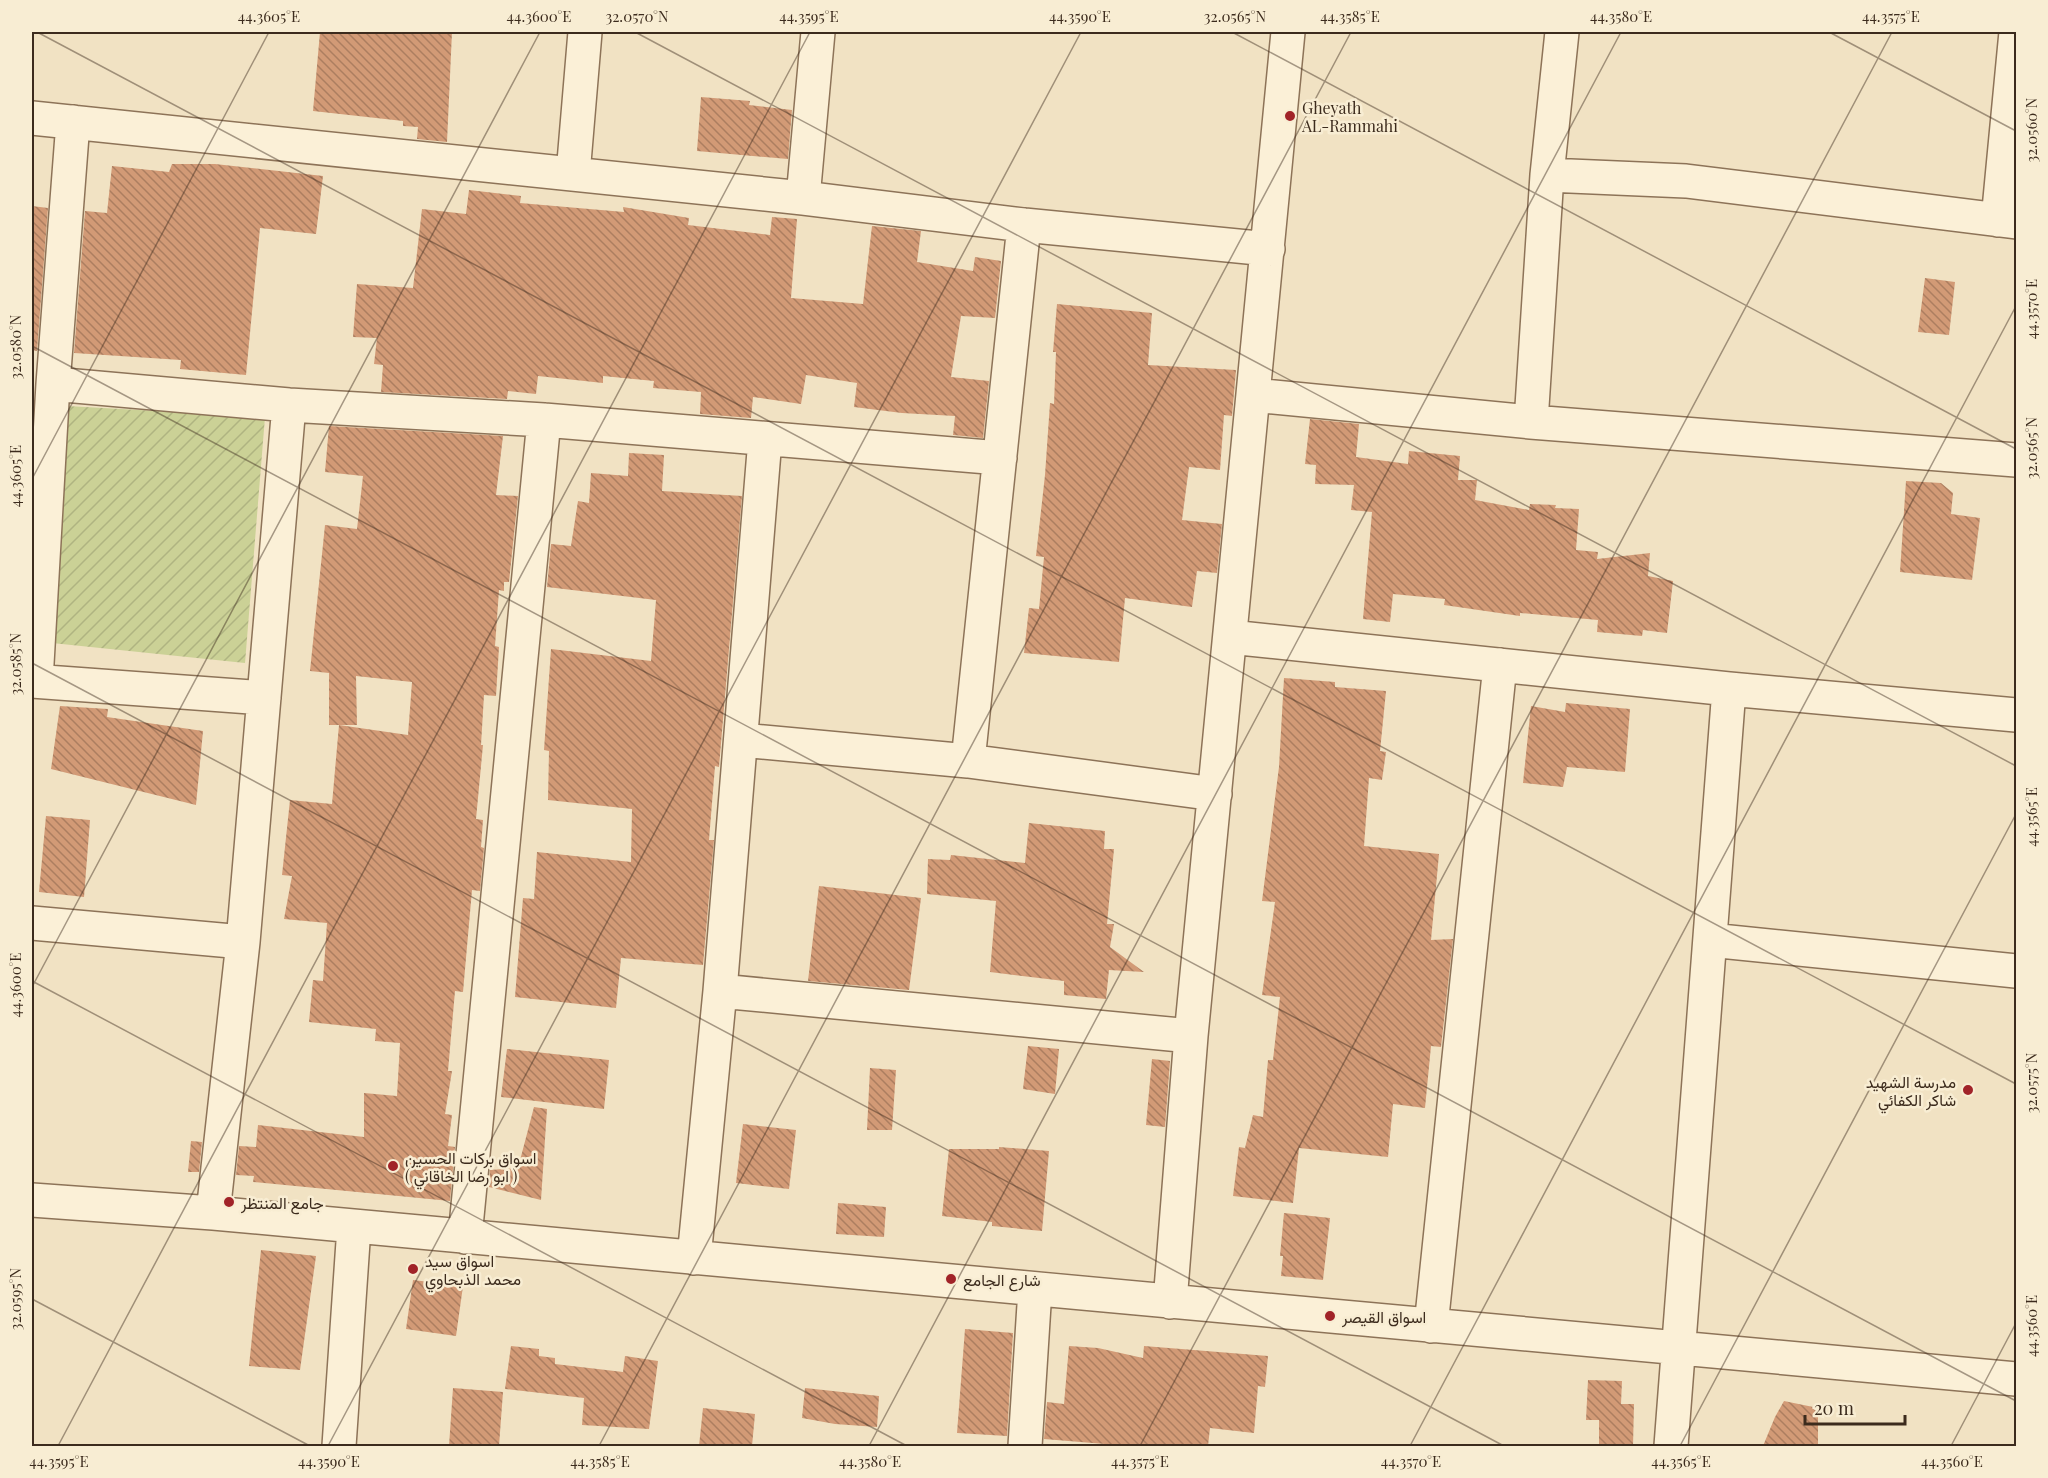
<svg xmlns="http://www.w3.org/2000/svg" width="2048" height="1478" font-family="'Playfair Display',Vazirmatn,serif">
  <defs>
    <pattern id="garden-furrows" width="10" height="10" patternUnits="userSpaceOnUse" patternTransform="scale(1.5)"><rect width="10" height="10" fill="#cbd196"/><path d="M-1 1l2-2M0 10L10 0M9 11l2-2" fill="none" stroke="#afb481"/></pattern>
    <pattern id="building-back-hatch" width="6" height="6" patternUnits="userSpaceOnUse" patternTransform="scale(1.5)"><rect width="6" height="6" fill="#d29a76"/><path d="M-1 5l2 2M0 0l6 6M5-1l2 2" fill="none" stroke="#ac7e60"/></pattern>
  </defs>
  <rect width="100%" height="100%" fill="#f1e2c3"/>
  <path fill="url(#garden-furrows)" d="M 67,406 L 265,417 L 245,663 L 52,643 Z"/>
  <path fill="url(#building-back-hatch)" d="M 320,32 L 452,32 L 447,142 L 417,139 L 418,127 L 403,126 L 403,121 L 313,111 Z
    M 701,97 L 750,101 L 749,105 L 792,110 L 788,159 L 697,151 Z
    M 172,164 L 215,164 L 323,176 L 316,234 L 260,228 L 246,375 L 180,369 L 181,360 L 74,353 L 85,211 L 107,213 L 112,166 L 169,172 Z
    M 469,190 L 521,196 L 520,203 L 624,212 L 623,207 L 689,218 L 688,225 L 770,235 L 772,217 L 797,219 L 791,298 L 863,304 L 872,226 L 921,231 L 917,262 L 973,271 L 975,257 L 1001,261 L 995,318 L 961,316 L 951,377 L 989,381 L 983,438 L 953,435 L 955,416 L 902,413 L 854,407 L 857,383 L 806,375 L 801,404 L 753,397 L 751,418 L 700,414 L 701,392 L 653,388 L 654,381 L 603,376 L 603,383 L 538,376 L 536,394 L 508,391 L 507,399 L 381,392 L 383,365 L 374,364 L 377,338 L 353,337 L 357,284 L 413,288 L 422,209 L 466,214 Z
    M 32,206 L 48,208 L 37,351 L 32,350 Z
    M 1925,278 L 1955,282 L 1949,335 L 1918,332 Z
    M 1057,304 L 1152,313 L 1148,365 L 1236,370 L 1232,416 L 1224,415 L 1220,470 L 1189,467 L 1182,520 L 1222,524 L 1217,573 L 1197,571 L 1192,607 L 1125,598 L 1119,662 L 1024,653 L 1029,608 L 1039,609 L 1044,557 L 1036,556 L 1045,475 L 1050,403 L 1054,404 L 1056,352 L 1053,352 Z
    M 1310,419 L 1359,424 L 1356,457 L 1408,464 L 1409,451 L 1460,456 L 1458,480 L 1477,480 L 1475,500 L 1529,510 L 1530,504 L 1556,505 L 1555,508 L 1579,509 L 1576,550 L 1598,552 L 1597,559 L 1650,553 L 1648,576 L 1673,581 L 1667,633 L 1643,630 L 1642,636 L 1597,632 L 1598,620 L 1520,613 L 1520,616 L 1444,605 L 1445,599 L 1393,594 L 1390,622 L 1363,619 L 1372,512 L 1351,510 L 1354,485 L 1315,484 L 1316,465 L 1305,464 Z
    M 329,426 L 503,436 L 496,495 L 518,496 L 509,582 L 504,582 L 504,591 L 499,590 L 495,646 L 499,647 L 496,696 L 484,695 L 481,745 L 483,745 L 476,819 L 483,820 L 481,847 L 484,848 L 480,891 L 472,890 L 463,992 L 455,991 L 448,1071 L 452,1071 L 445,1114 L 452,1115 L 448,1146 L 455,1147 L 450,1201 L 253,1182 L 254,1176 L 236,1175 L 239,1146 L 256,1147 L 258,1125 L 364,1137 L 364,1093 L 397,1096 L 400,1043 L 375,1041 L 376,1029 L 309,1022 L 313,980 L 323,981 L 327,923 L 284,919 L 292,876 L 282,875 L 290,800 L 332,804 L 339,725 L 408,735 L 412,682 L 356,676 L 357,725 L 329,725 L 329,673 L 310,671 L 325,525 L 357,529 L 363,476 L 325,472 Z
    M 629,453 L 664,455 L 662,491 L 742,496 L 719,767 L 715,766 L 709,840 L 714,840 L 703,965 L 621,958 L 616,1008 L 515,997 L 523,898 L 534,899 L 537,852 L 631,862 L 632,809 L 548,800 L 549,751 L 544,750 L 551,649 L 651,661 L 656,600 L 547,587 L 551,544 L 571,546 L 578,501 L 589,503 L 591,473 L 628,476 Z
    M 1906,481 L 1941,483 L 1953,493 L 1951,514 L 1980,518 L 1972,580 L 1900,572 Z
    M 1284,678 L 1335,682 L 1335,687 L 1386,691 L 1380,751 L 1386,752 L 1382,780 L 1369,778 L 1364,846 L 1439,854 L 1431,940 L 1453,939 L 1441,1047 L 1431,1046 L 1425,1108 L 1393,1104 L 1388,1157 L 1299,1148 L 1293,1203 L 1233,1196 L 1239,1147 L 1245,1148 L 1253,1115 L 1263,1117 L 1268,1060 L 1273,1060 L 1280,997 L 1262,995 L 1275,902 L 1262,901 L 1279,767 Z
    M 1566,703 L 1630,709 L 1625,772 L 1567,767 L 1563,787 L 1523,783 L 1531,706 L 1565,712 Z
    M 60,706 L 108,709 L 107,717 L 203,731 L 196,805 L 51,769 Z
    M 46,816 L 90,820 L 84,897 L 39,892 Z
    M 1029,823 L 1105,831 L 1104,849 L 1114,849 L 1107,924 L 1114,924 L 1110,947 L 1144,972 L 1109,970 L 1106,999 L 1064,995 L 1064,981 L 990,972 L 996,901 L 927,894 L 928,859 L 950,860 L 951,855 L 1025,863 Z
    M 819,886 L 921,898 L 909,990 L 808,981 Z
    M 1028,1046 L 1059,1049 L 1055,1094 L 1023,1089 Z
    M 507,1049 L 609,1060 L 604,1109 L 501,1097 Z
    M 1152,1059 L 1170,1061 L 1165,1127 L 1146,1125 Z
    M 870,1068 L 896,1070 L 892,1130 L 867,1130 Z
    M 534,1107 L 547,1109 L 541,1200 L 489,1187 L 490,1170 L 518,1168 Z
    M 743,1124 L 796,1130 L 789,1189 L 736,1183 Z
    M 191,1141 L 202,1142 L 199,1172 L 188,1172 Z
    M 999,1147 L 1049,1151 L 1042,1231 L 992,1226 L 992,1222 L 942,1216 L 949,1149 L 999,1149 Z
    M 838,1203 L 886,1207 L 884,1237 L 836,1234 Z
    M 1284,1213 L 1330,1218 L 1323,1280 L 1281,1276 L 1283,1256 L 1280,1256 Z
    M 261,1250 L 316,1256 L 300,1370 L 249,1366 Z
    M 413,1280 L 463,1286 L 456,1336 L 406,1329 Z
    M 965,1329 L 1013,1333 L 1007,1436 L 957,1433 Z
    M 511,1346 L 539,1349 L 539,1356 L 555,1358 L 555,1364 L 623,1372 L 625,1356 L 658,1361 L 649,1429 L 582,1425 L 584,1398 L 505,1389 Z
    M 1069,1346 L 1098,1348 L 1143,1358 L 1144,1346 L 1268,1356 L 1265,1387 L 1258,1386 L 1254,1433 L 1210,1428 L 1208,1446 L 1129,1446 L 1044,1439 L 1047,1402 L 1064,1404 Z
    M 1588,1380 L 1622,1381 L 1621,1404 L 1634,1404 L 1633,1446 L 1599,1446 L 1599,1420 L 1586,1420 Z
    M 453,1388 L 503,1392 L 499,1446 L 449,1446 Z
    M 805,1388 L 879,1396 L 877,1427 L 835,1424 L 802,1418 Z
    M 1784,1401 L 1818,1408 L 1818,1446 L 1763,1446 L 1775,1417 Z
    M 703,1408 L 755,1414 L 752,1446 L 699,1446 Z"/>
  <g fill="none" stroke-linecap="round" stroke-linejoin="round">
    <defs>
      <path id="minor" d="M 32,118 L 803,198 L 1024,225 L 1268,249
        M 573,174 L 585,32
        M 1547,175 L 1686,181 L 2016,222
        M 803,198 L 818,32
        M 1998,220 L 2016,32
        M 53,384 L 289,405 L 544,420 L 1000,458
        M 1253,395 L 1531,422 L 2016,460
        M 1531,422 L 1547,175 L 1562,32
        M 1230,637 L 1729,689 L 2016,715
        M 32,681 L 264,698
        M 36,681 L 53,384 L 73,122
        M 741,740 L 968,761 L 1215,794
        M 968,761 L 1024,225
        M 32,923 L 243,942
        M 1710,940 L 2016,971
        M 720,991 L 1191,1036
        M 32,1200 L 213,1213 L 2016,1379
        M 213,1213 L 243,942 L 289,405
        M 465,1237 L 544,420
        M 694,1258 L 720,991 L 765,439
        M 1170,1302 L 1191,1036 L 1288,32
        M 1431,1326 L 1500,665
        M 339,1446 L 354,1227
        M 1025,1446 L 1035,1289
        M 1671,1446 L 1729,689"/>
    </defs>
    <use href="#minor" stroke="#8d7358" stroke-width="36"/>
    <use href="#minor" stroke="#fbf0d7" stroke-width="33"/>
  </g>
  <path fill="none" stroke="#3c2b1d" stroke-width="1.5" stroke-opacity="0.45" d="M 37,32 L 2016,1084M 635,32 L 2016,766M 1232,32 L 2016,449M 1829,32 L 2016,131M 32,346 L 2016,1401M 32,479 L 269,32M 32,663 L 1504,1446M 32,981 L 907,1446M 32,987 L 540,32M 32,1299 L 310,1446M 58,1446 L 810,32M 328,1446 L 1081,32M 599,1446 L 1351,32M 869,1446 L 1621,32M 1140,1446 L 1892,32M 1410,1446 L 2016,306M 1680,1446 L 2016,814M 1951,1446 L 2016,1323"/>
  <g fill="#a12328" stroke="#f8edd3" stroke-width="2">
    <circle cx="1290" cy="116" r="6"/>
    <circle cx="1968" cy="1090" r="6"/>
    <circle cx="393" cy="1166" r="6"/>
    <circle cx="229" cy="1202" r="6"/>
    <circle cx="413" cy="1269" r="6"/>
    <circle cx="951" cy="1279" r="6"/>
    <circle cx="1330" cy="1316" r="6"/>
  </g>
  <g text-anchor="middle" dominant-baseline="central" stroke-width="5" stroke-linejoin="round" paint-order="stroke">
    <g font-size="16" fill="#3c2b1d" stroke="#f8edd3" text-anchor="start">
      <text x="1302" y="107">Gheyath<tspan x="1302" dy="18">AL-Rammahi</tspan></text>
      <text x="1956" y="1081" text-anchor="end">مدرسة الشهيد<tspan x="1956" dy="18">شاكر الكفائي</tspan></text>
      <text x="405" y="1157">اسواق بركات الحسين<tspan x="405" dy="18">( ابو رضا الخاقاني )</tspan></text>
      <text x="241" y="1202">جامع المنتظر</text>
      <text x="425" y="1260">اسواق سيد<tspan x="425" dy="18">محمد الذبحاوي</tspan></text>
      <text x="963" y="1279">شارع الجامع</text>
      <text x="1342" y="1316">اسواق القيصر</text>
    </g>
  </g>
  <rect width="2048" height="1478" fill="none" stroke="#f8edd3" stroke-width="66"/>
  <path d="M1805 1415v9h100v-9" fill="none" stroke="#3c2b1d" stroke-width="3"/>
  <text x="1814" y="1415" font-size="18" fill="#3c2b1d" stroke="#f8edd3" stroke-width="4.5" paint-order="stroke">20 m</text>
  <rect x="33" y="33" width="1982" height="1412" fill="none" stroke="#3c2b1d" stroke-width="2"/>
  <g font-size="15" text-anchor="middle" fill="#3c2b1d">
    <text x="269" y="22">44.3605°E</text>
    <text x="539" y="22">44.3600°E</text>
    <text x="637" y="22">32.0570°N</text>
    <text x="809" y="22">44.3595°E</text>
    <text x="1080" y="22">44.3590°E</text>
    <text x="1235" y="22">32.0565°N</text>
    <text x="1350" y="22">44.3585°E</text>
    <text x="1621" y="22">44.3580°E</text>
    <text x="1891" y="22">44.3575°E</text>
    <text transform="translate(2032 130) rotate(-90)" y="5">32.0560°N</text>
    <text transform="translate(2032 309) rotate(-90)" y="5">44.3570°E</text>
    <text transform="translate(16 347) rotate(-90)" y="5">32.0580°N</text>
    <text transform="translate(2032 448) rotate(-90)" y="5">32.0565°N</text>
    <text transform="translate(16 476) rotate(-90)" y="5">44.3605°E</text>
    <text transform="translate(16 664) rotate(-90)" y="5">32.0585°N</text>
    <text transform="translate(2032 817) rotate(-90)" y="5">44.3565°E</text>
    <text transform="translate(16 985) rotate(-90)" y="5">44.3600°E</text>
    <text transform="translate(2032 1083) rotate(-90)" y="5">32.0575°N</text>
    <text transform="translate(16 1299) rotate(-90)" y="5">32.0595°N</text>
    <text transform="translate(2032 1326) rotate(-90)" y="5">44.3560°E</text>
    <text x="59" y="1467">44.3595°E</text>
    <text x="329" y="1467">44.3590°E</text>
    <text x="600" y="1467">44.3585°E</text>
    <text x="870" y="1467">44.3580°E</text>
    <text x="1140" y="1467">44.3575°E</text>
    <text x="1411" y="1467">44.3570°E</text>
    <text x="1681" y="1467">44.3565°E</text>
    <text x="1952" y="1467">44.3560°E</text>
  </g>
</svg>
